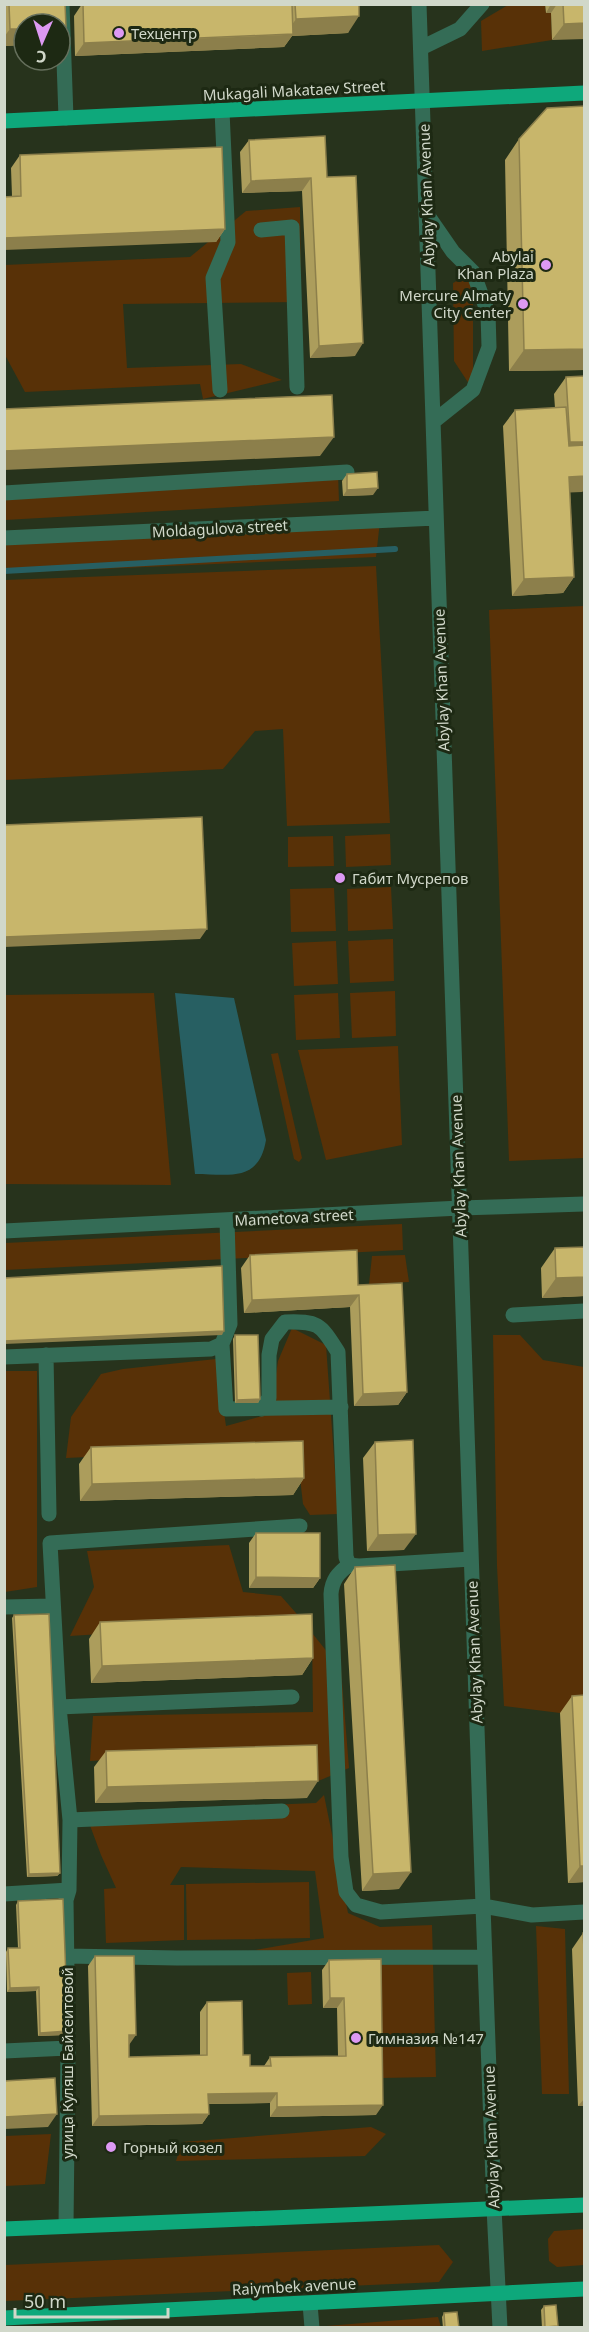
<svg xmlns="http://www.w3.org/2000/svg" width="589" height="2332" font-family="'Noto Sans',sans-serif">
  <rect width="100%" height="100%" fill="#27331c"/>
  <path fill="#583107" d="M 508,5 L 545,5 L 546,13 L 551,13 L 552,40 L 482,51 L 481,21 Z
    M 300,207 L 301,302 L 123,304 L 127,368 L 241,364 L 282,380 L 203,399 L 200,384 L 25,392 L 5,355 L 4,265 L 190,257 L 246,211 Z
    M 473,272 L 473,390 L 454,361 L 453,283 Z
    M 338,473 L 339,501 L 5,520 L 5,493 Z
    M 380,521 L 376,557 L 5,573 L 4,538 Z
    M 376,566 L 390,823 L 287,826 L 283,729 L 255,731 L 223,769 L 5,780 L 5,580 Z
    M 584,606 L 584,1158 L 509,1161 L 489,610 Z
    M 390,834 L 391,865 L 346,867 L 345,836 Z
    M 333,836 L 334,866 L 288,867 L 288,837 Z
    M 391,887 L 393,929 L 348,931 L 347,889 Z
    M 334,888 L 336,931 L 291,932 L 290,889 Z
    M 393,939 L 394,981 L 350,983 L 348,941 Z
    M 336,941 L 338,984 L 294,986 L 292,943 Z
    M 395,991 L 396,1036 L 352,1038 L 350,993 Z
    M 154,993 L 171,1185 L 5,1184 L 5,995 Z
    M 338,993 L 340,1038 L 296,1040 L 294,995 Z
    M 398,1046 L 402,1145 L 326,1160 L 298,1050 Z
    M 278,1053 L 302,1158 L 299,1162 L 294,1159 L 271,1054 Z
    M 402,1224 L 403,1250 L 5,1270 L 5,1243 Z
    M 405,1255 L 409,1282 L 369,1284 L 372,1256 Z
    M 292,1328 L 326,1345 L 338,1514 L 310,1515 L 303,1504 L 297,1452 L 262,1449 L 66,1458 L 71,1417 L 101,1374 L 123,1369 L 216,1359 L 226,1426 L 270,1414 L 278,1361 Z
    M 493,1335 L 520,1335 L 543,1360 L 584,1367 L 584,1712 L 560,1713 L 504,1706 L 497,1566 Z
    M 5,1371 L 37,1371 L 37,1587 L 5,1592 Z
    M 229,1545 L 243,1592 L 281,1596 L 303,1621 L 70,1636 L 94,1587 L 87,1551 Z
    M 312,1633 L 341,1669 L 349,1768 L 316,1782 L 314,1748 L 90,1761 L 93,1716 L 313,1712 Z
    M 324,1795 L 348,1913 L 380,1927 L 432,1925 L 436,2077 L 380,2078 L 377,1964 L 255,1950 L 324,1938 L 315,1871 L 181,1867 L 170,1885 L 184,1885 L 184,1940 L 106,1943 L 104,1889 L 116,1888 L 101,1855 L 85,1812 L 316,1803 Z
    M 309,1882 L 310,1938 L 187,1940 L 186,1884 Z
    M 536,1926 L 565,1929 L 569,2094 L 542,2094 Z
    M 311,1972 L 312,2004 L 288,2005 L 287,1973 Z
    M 371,2127 L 386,2134 L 365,2156 L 176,2161 L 182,2142 Z
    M 51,2134 L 45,2184 L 5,2186 L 5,2136 Z
    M 584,2229 L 584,2265 L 557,2267 L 549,2261 L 548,2239 L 554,2231 Z
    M 439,2245 L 453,2262 L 439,2282 L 5,2301 L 5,2265 Z
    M 438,2317 L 441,2327 L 326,2326 Z"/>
  <path fill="#275f62" d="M 175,993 L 234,998 L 266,1140 C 259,1183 228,1174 195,1174 Z"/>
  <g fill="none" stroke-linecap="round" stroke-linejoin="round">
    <path stroke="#275f62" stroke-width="6" d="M 4,571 L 395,549"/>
    <path stroke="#346c56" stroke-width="15" d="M 62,4 L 66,118
      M 419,4 L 483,1906 L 494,2208 L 500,2328
      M 421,48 L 460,29 L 482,4
      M 426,213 L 453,252 L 473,272 L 488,313 L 489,347 L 473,390 L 433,422
      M 261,230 L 292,227 L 297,387
      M 220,390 L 213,278 L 228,242 L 222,111
      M 4,493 L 347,472
      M 4,538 L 436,518
      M 4,1231 L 460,1208 L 584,1204
      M 513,1315 L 584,1311
      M 222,1344 L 226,1409 L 341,1407
      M 46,1355 L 49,1514
      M 4,1357 L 211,1349 L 222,1344 L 230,1324 L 227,1220
      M 261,1409 L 269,1398 L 269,1355 L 272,1339 L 285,1322 C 319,1321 320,1324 338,1352 L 346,1557 L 349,1565 L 359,1566 L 471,1559
      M 349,1565 C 338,1573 332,1580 331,1594 L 341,1857 L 346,1892 L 356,1905 L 381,1912 L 483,1906 L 532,1915 L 584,1912
      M 4,1607 L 53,1606
      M 59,1707 L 292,1697
      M 70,1820 L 282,1811
      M 4,1894 L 69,1890
      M 67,1956 L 177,1958 L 485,1957
      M 4,2051 L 68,2048
      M 66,2226 L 68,2048 L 66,1900 L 69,1890 L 70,1820 L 59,1707 L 50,1543 L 300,1526
      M 310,2304 L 312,2328"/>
    <path stroke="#0ea87b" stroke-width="15" d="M 4,121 L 584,93
      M 4,2229 L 584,2205
      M 4,2318 L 584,2289"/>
  </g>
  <path fill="#ac9d5c" d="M 4,4 L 65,4 L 24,45 L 4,46 Z
    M 82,4 L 359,4 L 348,33 L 292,36 L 284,47 L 75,56 L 74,16 Z
    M 545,4 L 585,4 L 552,40 L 551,13 L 546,13 Z
    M 585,106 L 585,370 L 509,371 L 505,160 L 519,139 Z
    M 249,140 L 327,177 L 355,356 L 310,358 L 302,191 L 242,193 L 240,152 Z
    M 20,155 L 225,229 L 216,242 L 12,196 L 11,168 Z
    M 585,376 L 585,488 L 582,492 L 570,492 L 574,577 L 563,593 L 512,596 L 503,426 L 515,410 L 555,408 L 554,394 L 566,377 Z
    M 347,474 L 373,495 L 343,496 L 342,481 Z
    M 585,1247 L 585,1296 L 542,1298 L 541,1268 L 555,1248 Z
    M 250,1255 L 358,1285 L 407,1392 L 398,1405 L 354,1406 L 350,1307 L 244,1313 L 241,1268 Z
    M 235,1335 L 260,1399 L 258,1403 L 235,1403 L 233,1339 Z
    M 375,1442 L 404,1550 L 367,1551 L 363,1458 Z
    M 91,1447 L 304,1478 L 293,1495 L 80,1501 L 79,1464 Z
    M 256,1533 L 320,1578 L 313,1588 L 249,1588 L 249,1543 Z
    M 355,1567 L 399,1889 L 362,1891 L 344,1584 Z
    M 14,1615 L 60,1873 L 57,1876 L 27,1877 L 12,1618 Z
    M 100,1622 L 313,1658 L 302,1675 L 91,1683 L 89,1639 Z
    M 572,1696 L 585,1882 L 568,1883 L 560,1713 Z
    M 106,1751 L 307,1798 L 95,1803 L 94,1767 Z
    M 18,1901 L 68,2031 L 65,2035 L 38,2036 L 36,1991 L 7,1992 L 6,1952 L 8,1948 L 18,1948 L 16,1905 Z
    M 583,1933 L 585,1933 L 585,2106 L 578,2106 L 572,1949 Z
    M 95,1956 L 129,2045 L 129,2057 L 200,2056 L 200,2012 L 207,2002 L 243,2055 L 250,2066 L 264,2066 L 270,2057 L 338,2056 L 337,2008 L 323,2008 L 322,1970 L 329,1960 L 381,1959 L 376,2115 L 270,2117 L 270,2103 L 208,2104 L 209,2114 L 202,2124 L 92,2126 L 88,1966 Z
    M 544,2306 L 558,2326 L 556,2328 L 542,2328 L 541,2310 Z
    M 444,2313 L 459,2328 L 443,2328 L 442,2317 Z"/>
  <path fill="#8c7f4b" d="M 551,4 L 557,4 L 551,13 L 546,13 Z
    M 359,16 L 348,33 L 292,36 L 284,47 L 75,56 L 84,43 L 285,35 L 296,19 Z
    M 585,23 L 585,39 L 552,40 L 564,24 Z
    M 60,27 L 66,27 L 60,35 Z
    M 10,29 L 24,29 L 24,45 L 4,46 L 4,37 Z
    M 311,178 L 302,191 L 242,193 L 251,181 Z
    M 225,229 L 216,242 L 4,250 L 4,238 Z
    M 363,343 L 355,356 L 310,358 L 319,346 Z
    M 585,349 L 585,370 L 509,371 L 524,350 Z
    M 334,437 L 320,456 L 4,470 L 4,451 Z
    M 570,442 L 585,442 L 585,458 L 558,459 Z
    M 585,476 L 585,488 L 582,492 L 557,493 L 569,477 Z
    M 378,488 L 373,495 L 343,496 L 347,490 Z
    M 574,577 L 563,593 L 512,596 L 524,579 Z
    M 207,929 L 200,939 L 4,947 L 4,937 Z
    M 585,1277 L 585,1296 L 542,1298 L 556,1278 Z
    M 359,1295 L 350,1307 L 244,1313 L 252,1300 Z
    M 224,1331 L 222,1335 L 4,1344 L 4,1341 Z
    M 407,1392 L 398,1405 L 354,1406 L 363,1394 Z
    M 260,1399 L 258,1403 L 235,1403 L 237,1400 Z
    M 304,1478 L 293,1495 L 80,1501 L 92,1484 Z
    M 416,1534 L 404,1550 L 367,1551 L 378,1535 Z
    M 256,1577 L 320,1578 L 313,1588 L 249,1588 Z
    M 313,1658 L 302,1675 L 91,1683 L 102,1666 Z
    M 318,1781 L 307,1798 L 95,1803 L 107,1787 Z
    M 580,1866 L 585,1866 L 585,1882 L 568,1883 Z
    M 411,1872 L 399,1889 L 362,1891 L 373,1874 Z
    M 60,1873 L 57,1876 L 27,1877 L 29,1874 Z
    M 39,1987 L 36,1991 L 7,1992 L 10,1988 Z
    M 330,1998 L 344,1998 L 337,2008 L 323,2008 Z
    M 68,2031 L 65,2035 L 38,2036 L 40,2033 Z
    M 129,2035 L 136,2035 L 129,2045 Z
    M 277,2093 L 270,2103 L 201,2104 L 208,2094 Z
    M 585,2098 L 585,2106 L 578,2106 Z
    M 383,2105 L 376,2115 L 270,2117 L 277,2107 Z
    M 57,2114 L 48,2127 L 4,2129 L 4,2117 Z
    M 209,2114 L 202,2124 L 92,2126 L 99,2116 Z"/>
  <path fill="#c8b66b" stroke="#8c7f4b" stroke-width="1.5" d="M 9,4 L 65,4 L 66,27 L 60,27 L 60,24 L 24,24 L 24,29 L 10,29 Z
    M 83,4 L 292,4 L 293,34 L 84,43 Z
    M 295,4 L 359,4 L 359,16 L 296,19 Z
    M 563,4 L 585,4 L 585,23 L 564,24 Z
    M 585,106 L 585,349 L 524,350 L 519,139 L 547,108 Z
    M 325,136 L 327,177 L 356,176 L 363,343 L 319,346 L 311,178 L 251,181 L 249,140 Z
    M 222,147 L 225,229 L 4,238 L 4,197 L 21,196 L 20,155 Z
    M 585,376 L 585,442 L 570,442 L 566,377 Z
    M 332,395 L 334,437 L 4,451 L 4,409 Z
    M 566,407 L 569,446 L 585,445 L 585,476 L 569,477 L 574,577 L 524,579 L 515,410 Z
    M 377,472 L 378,488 L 347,490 L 347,474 Z
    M 202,817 L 207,929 L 4,937 L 4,825 Z
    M 585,1247 L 585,1277 L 556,1278 L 555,1248 Z
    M 357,1250 L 358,1285 L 402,1283 L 407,1392 L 363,1394 L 359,1295 L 252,1300 L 250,1255 Z
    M 222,1266 L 224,1331 L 4,1341 L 4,1278 Z
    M 235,1335 L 258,1335 L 260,1399 L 237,1400 Z
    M 413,1440 L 416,1534 L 378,1535 L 375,1442 Z
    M 303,1441 L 304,1478 L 92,1484 L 91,1447 Z
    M 256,1533 L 320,1533 L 320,1578 L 256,1577 Z
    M 395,1565 L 411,1872 L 373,1874 L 355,1567 Z
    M 49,1614 L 60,1873 L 29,1874 L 14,1615 Z
    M 312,1614 L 313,1658 L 102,1666 L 100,1622 Z
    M 585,1695 L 585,1866 L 580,1866 L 572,1696 Z
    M 317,1745 L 318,1781 L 107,1787 L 106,1751 Z
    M 63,1899 L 68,2031 L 40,2033 L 39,1987 L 10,1988 L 8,1948 L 20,1948 L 18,1901 Z
    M 583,1933 L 585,1933 L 585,1964 Z
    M 95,1956 L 134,1956 L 136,2035 L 129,2035 L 129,2057 L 207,2055 L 207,2002 L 242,2001 L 243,2055 L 250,2055 L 250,2066 L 271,2066 L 270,2057 L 346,2056 L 344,1998 L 330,1998 L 329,1960 L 381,1959 L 383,2105 L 277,2107 L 277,2093 L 208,2094 L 209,2114 L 99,2116 Z
    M 55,2078 L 57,2114 L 4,2117 L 4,2081 Z
    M 556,2305 L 558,2326 L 545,2327 L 544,2306 Z
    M 457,2312 L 459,2328 L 445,2328 L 444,2313 Z"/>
  <g fill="#dd99f3" stroke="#1d2913" stroke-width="2">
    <circle cx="119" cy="33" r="6"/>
    <circle cx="546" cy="265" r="6"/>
    <circle cx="523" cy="304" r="6"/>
    <circle cx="340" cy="878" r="6"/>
    <circle cx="356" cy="2038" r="6"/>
    <circle cx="111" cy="2147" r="6"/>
  </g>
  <g text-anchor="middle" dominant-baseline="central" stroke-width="6" stroke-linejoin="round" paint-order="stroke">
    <g font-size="15" fill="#d1d8ca" stroke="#1d2913" text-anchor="start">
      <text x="131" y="33">Техцентр</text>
      <text x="534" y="256" text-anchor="end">Abylai<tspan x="534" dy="17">Khan Plaza</tspan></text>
      <text x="511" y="295" text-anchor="end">Mercure Almaty<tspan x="511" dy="17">City Center</tspan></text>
      <text x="352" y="878">Габит Мусрепов</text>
      <text x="368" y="2038">Гимназия №147</text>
      <text x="123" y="2147">Горный козел</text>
    </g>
    <g font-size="15" fill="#d1d8ca" stroke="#1d2913">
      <text transform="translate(294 90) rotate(-3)">Mukagali Makataev Street</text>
      <text transform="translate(426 195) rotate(-92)">Abylay Khan Avenue</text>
      <text transform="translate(220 528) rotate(-3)">Moldagulova street</text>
      <text transform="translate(441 680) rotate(-92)">Abylay Khan Avenue</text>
      <text transform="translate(458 1166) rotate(-92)">Abylay Khan Avenue</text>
      <text transform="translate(294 1217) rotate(-3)">Mametovа street</text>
      <text transform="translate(474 1652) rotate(-92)">Abylay Khan Avenue</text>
      <text transform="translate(67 2063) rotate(-90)">улица Куляш Байсеитовой</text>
      <text transform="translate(491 2137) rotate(-92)">Abylay Khan Avenue</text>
      <text transform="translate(294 2286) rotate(-3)">Raiymbek avenue</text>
    </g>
  </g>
  <rect width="589" height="2332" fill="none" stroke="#d1d8ca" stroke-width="12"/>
  <g transform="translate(42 42) rotate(183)"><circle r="28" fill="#1d2913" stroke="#656f5c" stroke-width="1.5"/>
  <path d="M0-4.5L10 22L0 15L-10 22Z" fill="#dd99f3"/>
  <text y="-9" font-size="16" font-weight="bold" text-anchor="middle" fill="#d1d8ca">С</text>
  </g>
  <path d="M15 2308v9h153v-9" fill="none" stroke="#d1d8ca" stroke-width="3"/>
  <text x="24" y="2308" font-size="18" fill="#d1d8ca" stroke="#1d2913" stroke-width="4.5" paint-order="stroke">50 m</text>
</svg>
